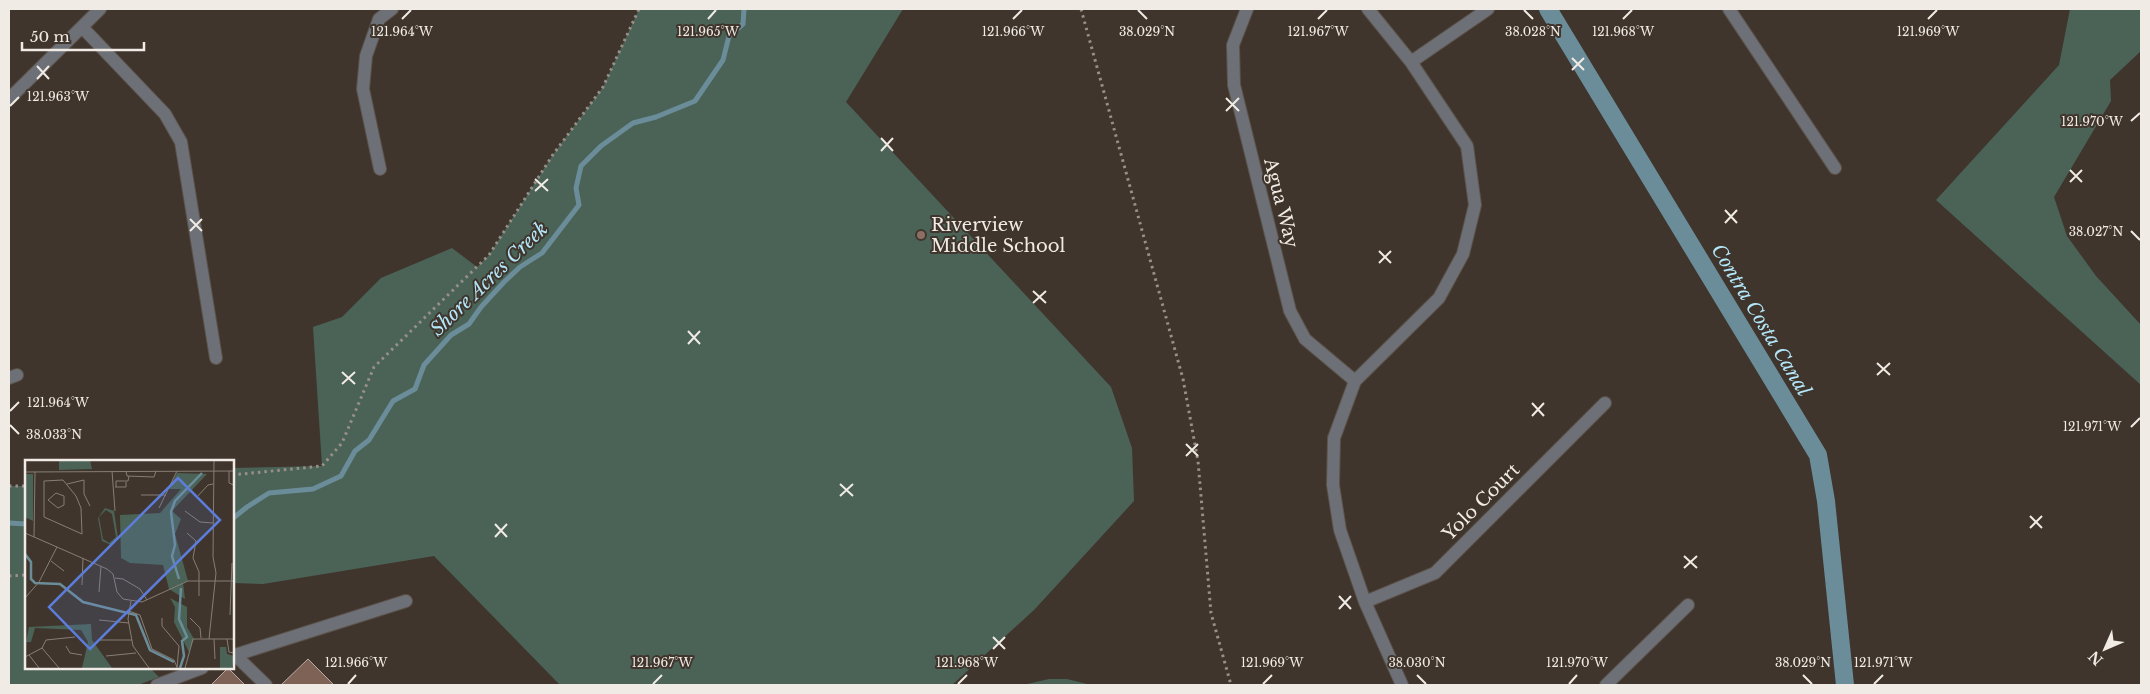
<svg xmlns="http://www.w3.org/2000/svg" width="2150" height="694" font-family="'Libre Baskerville',serif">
  <rect width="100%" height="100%" fill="#3f352c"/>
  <path fill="#4b6357" d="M 639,9 L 903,9 L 846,102 L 1111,387 L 1132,448 L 1134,501 L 1035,609 L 952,685 L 560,685 L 434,556 L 263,584 L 233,583 L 233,468 L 322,466 L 313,327 L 342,317 L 381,278 L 452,248 L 477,267 L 489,255 L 552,156 L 603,87 Z
    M 2070,9 L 2141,9 L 2141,51 L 2110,80 L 2111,101 L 2054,197 L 2067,236 L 2096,276 L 2141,325 L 2141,385 L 1936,200 L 2059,65 Z
    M 9,486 L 26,486 L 26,668 L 150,668 L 159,677 L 138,685 L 9,685 Z
    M 1049,679 L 1067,679 L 1091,685 L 1023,685 Z"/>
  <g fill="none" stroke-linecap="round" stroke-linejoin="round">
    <path stroke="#6b8d9a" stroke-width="5" d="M 232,519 L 247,507 L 269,493 L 313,489 L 341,476 L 355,451 L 369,440 L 393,401 L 415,389 L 424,365 L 451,335 L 469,324 L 481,307 L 504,282 L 520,267 L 542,253 L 579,205 L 576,188 L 581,166 L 601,146 L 633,123 L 656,117 L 695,101 L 723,60 L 729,36 L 743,24 L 744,9
      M 9,523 L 26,524"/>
    <path stroke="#6b8d9a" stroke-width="18" d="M 1548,9 L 1818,455 L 1826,501 L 1845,685"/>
  </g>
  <path fill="#7e6255" stroke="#b9aaa3" d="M 308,659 L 334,685 L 281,685 Z
    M 228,668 L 245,685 L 211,685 Z"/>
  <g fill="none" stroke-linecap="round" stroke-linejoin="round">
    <defs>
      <path id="minor" d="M 1247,9 L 1233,45 L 1234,85 L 1290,311 L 1305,339 L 1355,381
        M 1368,9 L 1411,62 L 1467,146 L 1475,205 L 1463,254 L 1439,298 L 1355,381 L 1334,438 L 1333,485 L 1340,530 L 1365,602 L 1402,685
        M 1729,9 L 1835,168
        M 82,27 L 165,114 L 181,142 L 216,358
        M 1411,62 L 1488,9
        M 9,99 L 100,9
        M 380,169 L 363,89 L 366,56 L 379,19 L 392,9
        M 9,378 L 17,375
        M 1365,602 L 1435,573 L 1605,403
        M 235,655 L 266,685
        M 232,656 L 406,601
        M 157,685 L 202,668
        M 1606,685 L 1688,605"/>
    </defs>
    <use href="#minor" stroke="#5b524a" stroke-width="14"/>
    <path stroke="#989088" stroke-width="3" stroke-dasharray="2.5 4" stroke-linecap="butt" d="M 1081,9 L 1183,379 L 1198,461 L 1211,613 L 1231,685
      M 232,475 L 322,466 L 342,443 L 374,367 L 489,255 L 552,156 L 603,87 L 639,9
      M 9,486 L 26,486
      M 9,576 L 26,575"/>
    <use href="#minor" stroke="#6d7076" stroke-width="12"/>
  </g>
  <path fill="none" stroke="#f1ebe5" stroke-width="2" d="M 1138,10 L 1147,19M 1524,10 L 1533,19M 402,19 L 411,10M 708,19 L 716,10M 1013,19 L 1022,10M 1318,19 L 1327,10M 1623,19 L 1632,10M 1928,19 L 1937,10M 1572,58 L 1584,70M 37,66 L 49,79M 1572,70 L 1584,58M 37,79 L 49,66M 1226,98 L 1239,111M 10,106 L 19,97M 1226,111 L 1239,98M 2131,121 L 2140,113M 881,138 L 893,151M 881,151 L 893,138M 2070,170 L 2082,182M 535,179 L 548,191M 2070,182 L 2082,170M 535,191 L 548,179M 1725,210 L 1737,223M 190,219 L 202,231M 1725,223 L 1737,210M 190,231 L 202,219M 2131,231 L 2140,240M 1379,251 L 1391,263M 1379,263 L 1391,251M 1033,291 L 1046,303M 1033,303 L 1046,291M 688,331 L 700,344M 688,344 L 700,331M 1877,363 L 1890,375M 342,372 L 355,384M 1877,375 L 1890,363M 342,384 L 355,372M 1532,403 L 1544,416M 10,411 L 19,402M 1532,416 L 1544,403M 10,425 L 19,434M 2131,427 L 2140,418M 1186,444 L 1198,456M 1186,456 L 1198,444M 840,484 L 853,496M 840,496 L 853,484M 2030,516 L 2042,528M 495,524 L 507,537M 2030,528 L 2042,516M 495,537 L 507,524M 1684,556 L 1697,568M 1684,568 L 1697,556M 1339,596 L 1351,609M 1339,609 L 1351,596M 993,637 L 1005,649M 993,649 L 1005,637M 1417,675 L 1426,684M 1803,675 L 1812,684M 348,684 L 356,675M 653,684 L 662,675M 958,684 L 967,675M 1263,684 L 1272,675M 1569,684 L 1577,675M 1874,684 L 1883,675"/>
  <circle fill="#8d6e63" stroke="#3f352c" stroke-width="2" cx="921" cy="235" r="5"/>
  <g text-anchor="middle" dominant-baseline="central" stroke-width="4" stroke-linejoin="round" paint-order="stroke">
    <g font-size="18" fill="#f1ebe5" stroke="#3f352c">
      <text transform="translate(1281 203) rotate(76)">Agua Way</text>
      <text transform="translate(1481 502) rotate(-45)">Yolo Court</text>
    </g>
    <g font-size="18" fill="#f1ebe5" stroke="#3f352c" text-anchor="start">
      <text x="931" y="225">Riverview<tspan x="931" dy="21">Middle School</tspan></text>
    </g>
    <g font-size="19" font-style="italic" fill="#b3e6f9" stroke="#3f352c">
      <text transform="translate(489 279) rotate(-44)">Shore Acres Creek</text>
      <text transform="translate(1761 320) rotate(59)">Contra Costa Canal</text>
    </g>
  </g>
  <g transform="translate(25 460)">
    <rect width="209" height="209" fill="#3f352c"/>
    <path d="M 34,0 L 65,0 L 67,9 L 34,10 ZM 152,13 L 182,14 L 147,51 L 156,59 L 150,74 L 163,121 L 158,123 L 160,139 L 144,129 L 138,105 L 105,103 L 96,98 L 95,55 L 135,53 L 156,29 L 144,29 ZM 0,14 L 8,14 L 8,61 L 0,57 ZM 80,48 L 89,51 L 93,78 L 86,85 L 77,81 L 73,58 ZM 81,50 L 87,54 L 91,77 L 84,83 L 78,79 L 74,57 ZM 145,138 L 162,147 L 162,167 L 169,179 L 164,192 L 149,162 L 150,147 ZM 66,164 L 67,180 L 87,208 L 57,208 L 63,182 L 56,170 L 10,168 L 6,182 L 1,182 L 4,167 ZM 195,187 L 201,187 L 202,194 L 209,196 L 207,208 L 195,208 Z" fill="#4b6357" fill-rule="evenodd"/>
    <path fill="none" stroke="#6b8d9a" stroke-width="2.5" d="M 0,94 L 6,102 L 6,119 L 10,123 L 35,124 L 58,142 L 111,155 L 125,190 L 149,202M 154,119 L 147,96 L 150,85 L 146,52 L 150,41 L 177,13M 155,208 L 159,196 L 157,181 L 162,177 L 154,159 L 156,128"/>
    <path fill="none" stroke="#867e76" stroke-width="1" d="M 87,11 L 90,51M 101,11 L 102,16 L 129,17 L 131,11M 204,11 L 204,23 L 209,25M 0,12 L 209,11M 38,20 L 51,36 L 56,48 L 57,74 L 19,57 L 19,21 ZM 42,24 L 59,20 L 59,34 L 65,46M 90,27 L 101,27 L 101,22M 91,27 L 91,21 L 103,21 L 104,16M 116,35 L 141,35M 171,38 L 183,25 L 188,24M 23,40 L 33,48 L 39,45 L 39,36M 23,40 L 31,33 L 39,36M 134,48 L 152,11M 160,51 L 175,62 L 188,63M 0,73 L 82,109 L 88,114 L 92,132 L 98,139 L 117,142 L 163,121 L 209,121M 162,73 L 171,81 L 168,98 L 174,112 L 174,136M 9,77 L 10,12M 26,101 L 39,111M 90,118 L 98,119 L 115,129 L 122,140M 57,125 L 58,98M 74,132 L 76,106M 0,138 L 14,122 L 32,87M 106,141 L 103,159 L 108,186 L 124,208M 104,151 L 115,155 L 127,189 L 149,200 L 152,207M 205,155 L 207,103M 137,158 L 137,166 L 154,186 L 152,208M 165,158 L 175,168 L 176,178M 74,160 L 104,163M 184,179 L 191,113 L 188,97 L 189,0M 189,179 L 190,199M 202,179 L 204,192 L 209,193M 75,180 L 107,180M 41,186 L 45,193 L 57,195M 17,188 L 21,180 L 50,177M 4,195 L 14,208M 81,196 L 111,193M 0,197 L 17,188 L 34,208M 160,208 L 168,179 L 209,179"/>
    <path fill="#5d7ddc" fill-opacity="0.15" stroke="#5d7ddc" stroke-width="2.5" d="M 153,18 L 195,60 L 65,189 L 24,147 Z"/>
    <rect width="209" height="209" fill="none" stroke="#f1ebe5" stroke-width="2.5"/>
  </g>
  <g font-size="12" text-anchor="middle" fill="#f1ebe5" stroke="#3f352c" stroke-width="4" stroke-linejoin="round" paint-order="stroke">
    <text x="402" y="36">121.964°W</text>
    <text x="708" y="36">121.965°W</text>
    <text x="1013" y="36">121.966°W</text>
    <text x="1147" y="36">38.029°N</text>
    <text x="1318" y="36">121.967°W</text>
    <text x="1533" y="36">38.028°N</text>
    <text x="1623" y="36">121.968°W</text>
    <text x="1928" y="36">121.969°W</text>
    <text x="58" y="101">121.963°W</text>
    <text x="2092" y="126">121.970°W</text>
    <text x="2096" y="236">38.027°N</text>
    <text x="58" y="407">121.964°W</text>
    <text x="2092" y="431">121.971°W</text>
    <text x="54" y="439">38.033°N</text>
    <text x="356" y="667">121.966°W</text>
    <text x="662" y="667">121.967°W</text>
    <text x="967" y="667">121.968°W</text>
    <text x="1272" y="667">121.969°W</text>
    <text x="1577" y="667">121.970°W</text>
    <text x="1883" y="667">121.971°W</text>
    <text x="1417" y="667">38.030°N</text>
    <text x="1803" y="667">38.029°N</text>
  </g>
  <rect width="2150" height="694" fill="none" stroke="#f1ebe5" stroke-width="20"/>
  <g transform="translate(2105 649) rotate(225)" stroke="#3f352c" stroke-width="4" paint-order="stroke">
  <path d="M0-4L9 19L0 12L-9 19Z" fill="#f1ebe5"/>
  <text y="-8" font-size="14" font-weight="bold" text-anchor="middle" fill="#f1ebe5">N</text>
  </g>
  <path d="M22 42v8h122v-8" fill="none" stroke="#f1ebe5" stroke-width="2.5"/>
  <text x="30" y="42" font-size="15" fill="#f1ebe5" stroke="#3f352c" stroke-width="4" paint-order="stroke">50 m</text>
</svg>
